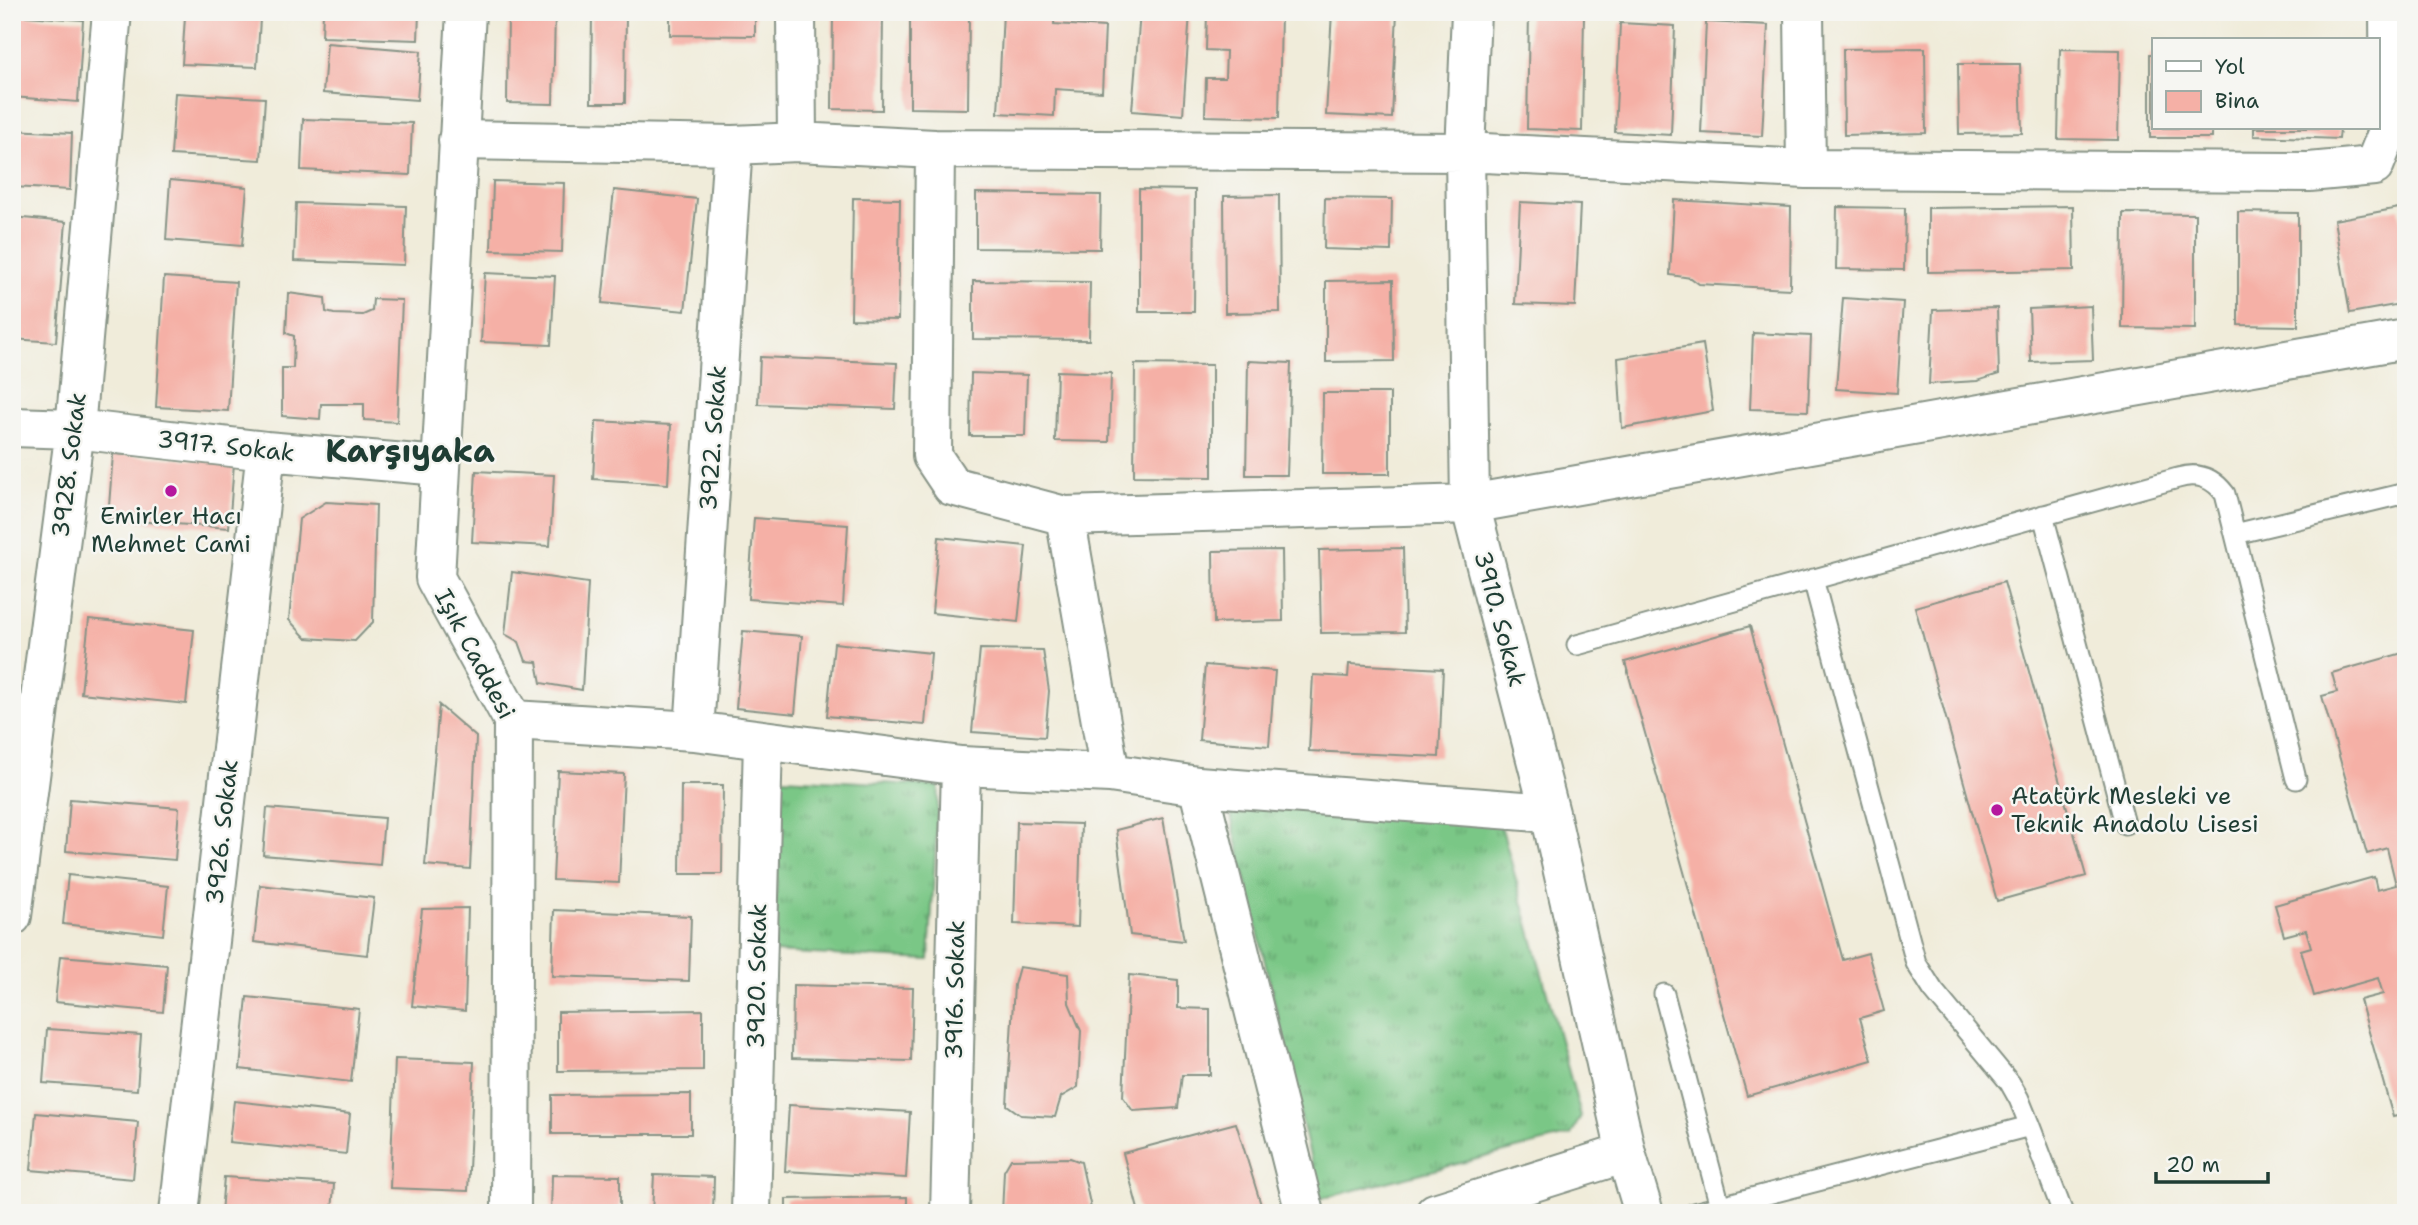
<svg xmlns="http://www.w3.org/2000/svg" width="2418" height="1225" font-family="'Shantell Sans',sans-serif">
  <defs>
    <pattern id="grass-tufts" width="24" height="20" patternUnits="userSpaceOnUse" patternTransform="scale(1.75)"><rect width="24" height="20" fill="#7ac786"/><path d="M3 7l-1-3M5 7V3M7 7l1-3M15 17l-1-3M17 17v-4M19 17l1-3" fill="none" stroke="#63a36e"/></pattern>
  </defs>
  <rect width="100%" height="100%" fill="#f6f6f2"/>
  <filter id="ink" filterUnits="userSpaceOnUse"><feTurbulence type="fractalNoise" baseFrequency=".0143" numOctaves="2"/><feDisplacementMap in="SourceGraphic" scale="14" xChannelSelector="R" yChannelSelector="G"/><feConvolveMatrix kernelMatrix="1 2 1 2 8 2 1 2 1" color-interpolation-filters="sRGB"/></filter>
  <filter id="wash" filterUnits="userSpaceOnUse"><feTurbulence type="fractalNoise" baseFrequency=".00686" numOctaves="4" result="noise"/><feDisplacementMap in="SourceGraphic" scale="28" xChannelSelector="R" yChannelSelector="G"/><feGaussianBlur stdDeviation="1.57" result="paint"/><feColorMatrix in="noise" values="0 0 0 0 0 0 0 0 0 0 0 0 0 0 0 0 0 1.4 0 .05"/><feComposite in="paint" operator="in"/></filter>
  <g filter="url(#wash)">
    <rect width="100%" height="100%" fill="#f0ecda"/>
    <path fill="url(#grass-tufts)" stroke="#4c825d" stroke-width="2" d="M 782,778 L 939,786 L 929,960 L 773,952 Z
      M 1228,803 L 1501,825 L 1581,1116 L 1571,1135 L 1320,1199 Z"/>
    <g id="blocks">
      <path fill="#f5b0a6" d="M 323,12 L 419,12 L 418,40 L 322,37 Z
        M 508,12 L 555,12 L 553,104 L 507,103 Z
        M 592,12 L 626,12 L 625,103 L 591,103 Z
        M 670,12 L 755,12 L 755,36 L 670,35 Z
        M 833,12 L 883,12 L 882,110 L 832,109 Z
        M 910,12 L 969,12 L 968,109 L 910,108 Z
        M 1003,12 L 1055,12 L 1054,24 L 1105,27 L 1102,92 L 1055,89 L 1054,116 L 998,113 Z
        M 1140,12 L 1190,12 L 1183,115 L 1132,111 Z
        M 1207,12 L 1281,12 L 1279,118 L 1205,116 L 1206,78 L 1225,78 L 1226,51 L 1206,50 Z
        M 1332,12 L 1397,12 L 1392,118 L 1326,115 Z
        M 1529,12 L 1584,14 L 1582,131 L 1527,129 Z
        M 12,15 L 83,20 L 78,102 L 12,97 Z
        M 185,16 L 260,19 L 257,67 L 182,64 Z
        M 1706,22 L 1768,25 L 1762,136 L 1701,133 Z
        M 1620,23 L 1675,26 L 1671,135 L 1615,132 Z
        M 327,43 L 421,51 L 417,100 L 323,93 Z
        M 1925,48 L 1926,133 L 1844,135 L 1843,49 Z
        M 2060,49 L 2120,50 L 2118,140 L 2058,139 Z
        M 2150,54 L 2154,54 L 2154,128 L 2212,128 L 2212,138 L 2150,138 Z
        M 1958,64 L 2020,64 L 2022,133 L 1959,134 Z
        M 175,93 L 265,98 L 261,160 L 171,155 Z
        M 303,119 L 412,123 L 410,175 L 301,170 Z
        M 2254,128 L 2340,128 L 2339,139 L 2254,136 Z
        M 12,130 L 72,133 L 70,190 L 12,187 Z
        M 170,180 L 247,187 L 242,246 L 166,240 Z
        M 493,181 L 564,183 L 562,252 L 491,250 Z
        M 1139,189 L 1195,190 L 1194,312 L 1139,312 Z
        M 614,190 L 697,199 L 685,311 L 602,303 Z
        M 976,193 L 1101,195 L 1100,249 L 976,248 Z
        M 1279,195 L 1280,312 L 1225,313 L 1224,196 Z
        M 853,198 L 900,199 L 898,320 L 851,319 Z
        M 1325,198 L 1392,199 L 1391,251 L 1324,249 Z
        M 1674,200 L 1791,207 L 1790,289 L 1699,284 L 1691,278 L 1670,275 Z
        M 1520,202 L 1580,205 L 1575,306 L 1515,304 Z
        M 296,203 L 406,206 L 404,265 L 294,261 Z
        M 2073,206 L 2074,270 L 1928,272 L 1928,208 Z
        M 1837,207 L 1905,208 L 1904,270 L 1836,269 Z
        M 2399,208 L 2406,249 L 2406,303 L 2350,313 L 2334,220 Z
        M 2238,212 L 2298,213 L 2298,326 L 2238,325 Z
        M 2123,213 L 2195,214 L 2195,329 L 2122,328 Z
        M 12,217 L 66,222 L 56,342 L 12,339 Z
        M 485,273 L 555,276 L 551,345 L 481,342 Z
        M 164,277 L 236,282 L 228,411 L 156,407 Z
        M 1393,280 L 1394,361 L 1326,362 L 1326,281 Z
        M 973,281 L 1090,282 L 1089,340 L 973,339 Z
        M 288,293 L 325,298 L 326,312 L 334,314 L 363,315 L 372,311 L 373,299 L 402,300 L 397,422 L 364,420 L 364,404 L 321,404 L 320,419 L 282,416 L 282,368 L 293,368 L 294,336 L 286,333 Z
        M 1843,298 L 1903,302 L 1897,393 L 1836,389 Z
        M 2091,306 L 2093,360 L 2031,362 L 2029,309 Z
        M 1997,308 L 1999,374 L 1977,381 L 1929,384 L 1933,310 Z
        M 1753,333 L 1811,336 L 1808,411 L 1750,409 Z
        M 1703,344 L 1713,411 L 1622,428 L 1618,358 Z
        M 760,357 L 897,363 L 895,409 L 758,404 Z
        M 1248,361 L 1291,363 L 1287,475 L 1246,475 Z
        M 1135,364 L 1212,365 L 1212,477 L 1134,476 Z
        M 1057,371 L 1111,373 L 1109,442 L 1055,441 Z
        M 971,373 L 1027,375 L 1025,436 L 970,436 Z
        M 1323,393 L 1390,393 L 1390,474 L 1322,474 Z
        M 596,421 L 671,425 L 668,484 L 593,479 Z
        M 113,454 L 234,463 L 229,528 L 108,519 Z
        M 476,471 L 554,475 L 550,546 L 472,542 Z
        M 326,502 L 376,505 L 373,622 L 355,641 L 306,638 L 289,620 L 299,519 Z
        M 754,518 L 848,525 L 843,606 L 748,599 Z
        M 939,537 L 1026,546 L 1018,622 L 932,613 Z
        M 1403,548 L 1405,632 L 1321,633 L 1319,550 Z
        M 1282,550 L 1283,621 L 1214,623 L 1213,551 Z
        M 512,572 L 588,583 L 582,690 L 541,683 L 537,662 L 526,661 L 519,642 L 505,634 Z
        M 2004,582 L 2086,876 L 1997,901 L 1915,607 Z
        M 89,619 L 194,630 L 186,704 L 81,693 Z
        M 1750,626 L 1843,960 L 1868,953 L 1884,1011 L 1860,1018 L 1872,1060 L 1747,1096 L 1625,662 Z
        M 743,631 L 802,636 L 795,714 L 736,708 Z
        M 834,643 L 931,653 L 925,725 L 827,716 Z
        M 980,649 L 1043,650 L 1049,691 L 1045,737 L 972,732 Z
        M 2406,652 L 2406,1114 L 2393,1117 L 2360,1000 L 2383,994 L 2378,978 L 2314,996 L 2301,950 L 2311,947 L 2306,930 L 2284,936 L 2275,905 L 2374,877 L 2377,890 L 2396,885 L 2387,848 L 2367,854 L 2322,696 L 2337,692 L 2332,673 Z
        M 1349,664 L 1443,669 L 1439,757 L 1309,751 L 1313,675 L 1348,677 Z
        M 1205,665 L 1275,671 L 1269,746 L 1199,740 Z
        M 439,705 L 476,737 L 470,869 L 425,865 Z
        M 558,771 L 624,774 L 619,883 L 553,880 Z
        M 681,785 L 723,785 L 722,874 L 680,874 Z
        M 70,799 L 179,808 L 175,860 L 66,851 Z
        M 267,808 L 384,818 L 380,865 L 263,855 Z
        M 1163,818 L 1184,941 L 1130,935 L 1116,830 Z
        M 1017,822 L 1081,824 L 1078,927 L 1014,924 Z
        M 68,875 L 168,886 L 163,935 L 63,924 Z
        M 260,885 L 374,898 L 367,955 L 254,942 Z
        M 468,908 L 465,1011 L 412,1006 L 422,909 Z
        M 554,910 L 691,916 L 689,981 L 552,976 Z
        M 60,956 L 167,965 L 163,1012 L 55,1002 Z
        M 1019,967 L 1068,974 L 1069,1003 L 1081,1031 L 1078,1087 L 1061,1097 L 1055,1117 L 1021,1115 L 1007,1105 L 1014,985 Z
        M 1129,975 L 1178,980 L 1178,1008 L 1210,1009 L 1210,1075 L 1182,1075 L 1178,1108 L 1133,1111 L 1123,1097 Z
        M 793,985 L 913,988 L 911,1061 L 792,1058 Z
        M 247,997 L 359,1009 L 351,1082 L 240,1069 Z
        M 703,1010 L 703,1070 L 558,1071 L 558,1012 Z
        M 47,1029 L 141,1035 L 137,1090 L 43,1083 Z
        M 395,1059 L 474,1062 L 468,1191 L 390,1188 Z
        M 691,1094 L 691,1134 L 552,1134 L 552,1095 Z
        M 234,1101 L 350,1114 L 346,1154 L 229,1142 Z
        M 789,1105 L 910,1112 L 906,1178 L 785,1171 Z
        M 36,1113 L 138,1122 L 133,1179 L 31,1170 Z
        M 1236,1123 L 1262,1208 L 1244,1213 L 1139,1213 L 1123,1153 Z
        M 1070,1158 L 1081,1162 L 1092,1213 L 1002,1213 L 1004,1171 L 1011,1159 Z
        M 552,1175 L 620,1176 L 620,1213 L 551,1213 Z
        M 654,1175 L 714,1177 L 713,1213 L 652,1213 Z
        M 224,1177 L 334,1184 L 332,1213 L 221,1213 Z
        M 907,1197 L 907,1213 L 786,1213 L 786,1199 Z
        M 383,1207 L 450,1211 L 450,1213 L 382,1213 Z"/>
    </g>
  </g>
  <g filter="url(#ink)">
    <use href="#blocks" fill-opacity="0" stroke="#889487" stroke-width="2"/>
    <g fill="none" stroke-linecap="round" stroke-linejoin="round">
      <defs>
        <path id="service" d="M 2043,515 L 2125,824
          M 2235,534 L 2406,493
          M 1813,579 L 1916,963 L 1933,990 L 2010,1083 L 2019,1099 L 2030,1126
          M 1577,645 L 2178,478 C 2198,472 2213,478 2225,494 L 2296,779
          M 1664,994 L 1720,1206
          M 1694,1213 L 2030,1126 L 2063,1213"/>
        <path id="minor" d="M 796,12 L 797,142
          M 1471,12 L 1465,152 L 1470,504 L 1550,813 L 1626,1153 L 1644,1213
          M 1804,12 L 1806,169
          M 458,140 L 733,145 L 797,142 L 935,149 L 1465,152 L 1806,169 L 2309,172 L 2374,166 L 2390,126 L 2389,12
          M 935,149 L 932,456 L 952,486 L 1065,516 L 1110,773
          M 12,427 L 75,429 L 266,451 L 440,466
          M 1065,516 L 1470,504 L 2406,339
          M 513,720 L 694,731 L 961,766 L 1110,773 L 1198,786 L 1550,813
          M 694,731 L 733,145
          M 1198,786 L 1305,1213
          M 12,916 L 75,429 L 112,12
          M 179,1213 L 266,451
          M 751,1213 L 763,740
          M 950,1213 L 961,766
          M 1435,1213 L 1626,1153"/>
        <path id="tertiary" d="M 466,12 L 435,578 L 513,720 L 511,1213"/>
      </defs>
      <use href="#service" stroke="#889487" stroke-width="23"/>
      <use href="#minor" stroke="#889487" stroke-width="42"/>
      <use href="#tertiary" stroke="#889487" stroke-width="42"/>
      <use href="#service" stroke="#fff" stroke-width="19"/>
      <use href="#minor" stroke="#fff" stroke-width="38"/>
      <use href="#tertiary" stroke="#fff" stroke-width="38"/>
    </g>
  </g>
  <g fill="#b5179e" stroke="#f6f6f2" stroke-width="2.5">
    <circle cx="171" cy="491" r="7"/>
    <circle cx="1997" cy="810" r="7"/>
  </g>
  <g text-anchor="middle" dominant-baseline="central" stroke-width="5" stroke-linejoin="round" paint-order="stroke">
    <g font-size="24" fill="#1f3d34" stroke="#f6f6f2">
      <text transform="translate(713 438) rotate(-86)">3922. Sokak</text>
      <text transform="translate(226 446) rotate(6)">3917. Sokak</text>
      <text transform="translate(69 465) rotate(-83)">3928. Sokak</text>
      <text transform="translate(1500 619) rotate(75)">3910. Sokak</text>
      <text transform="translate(475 654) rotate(62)">Işık Caddesi</text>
      <text transform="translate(222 832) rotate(-84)">3926. Sokak</text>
      <text transform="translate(757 976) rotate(-89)">3920. Sokak</text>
      <text transform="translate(955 990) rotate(-89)">3916. Sokak</text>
    </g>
    <g font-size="24" fill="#1f3d34" stroke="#f6f6f2">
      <text x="171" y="516">Emirler Hacı<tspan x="171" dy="28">Mehmet Cami</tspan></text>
      <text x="2011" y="796" text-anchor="start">Atatürk Mesleki ve<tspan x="2011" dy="28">Teknik Anadolu Lisesi</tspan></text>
    </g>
    <g font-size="32" font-weight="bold" fill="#1f3d34" stroke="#f6f6f2">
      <text x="410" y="450">Karşıyaka</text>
    </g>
  </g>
  <rect width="2418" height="1225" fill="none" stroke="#f6f6f2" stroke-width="42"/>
  <rect x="2152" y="38" width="228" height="91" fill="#f6f6f2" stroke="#a0aca6" stroke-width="2"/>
  <rect x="2166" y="61" width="35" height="10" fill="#ffffff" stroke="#a0aca6" stroke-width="2"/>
  <text x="2215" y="74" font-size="21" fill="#1f3d34">Yol</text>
  <rect x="2166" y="91" width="35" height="21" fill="#f5b0a6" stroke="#a0aca6" stroke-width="2"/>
  <text x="2215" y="108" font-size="21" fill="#1f3d34">Bina</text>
  <path d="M2156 1172v10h112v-10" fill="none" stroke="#1f3d34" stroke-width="3.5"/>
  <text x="2166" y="1172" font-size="21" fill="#1f3d34" stroke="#f6f6f2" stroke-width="5" paint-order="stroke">20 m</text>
</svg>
